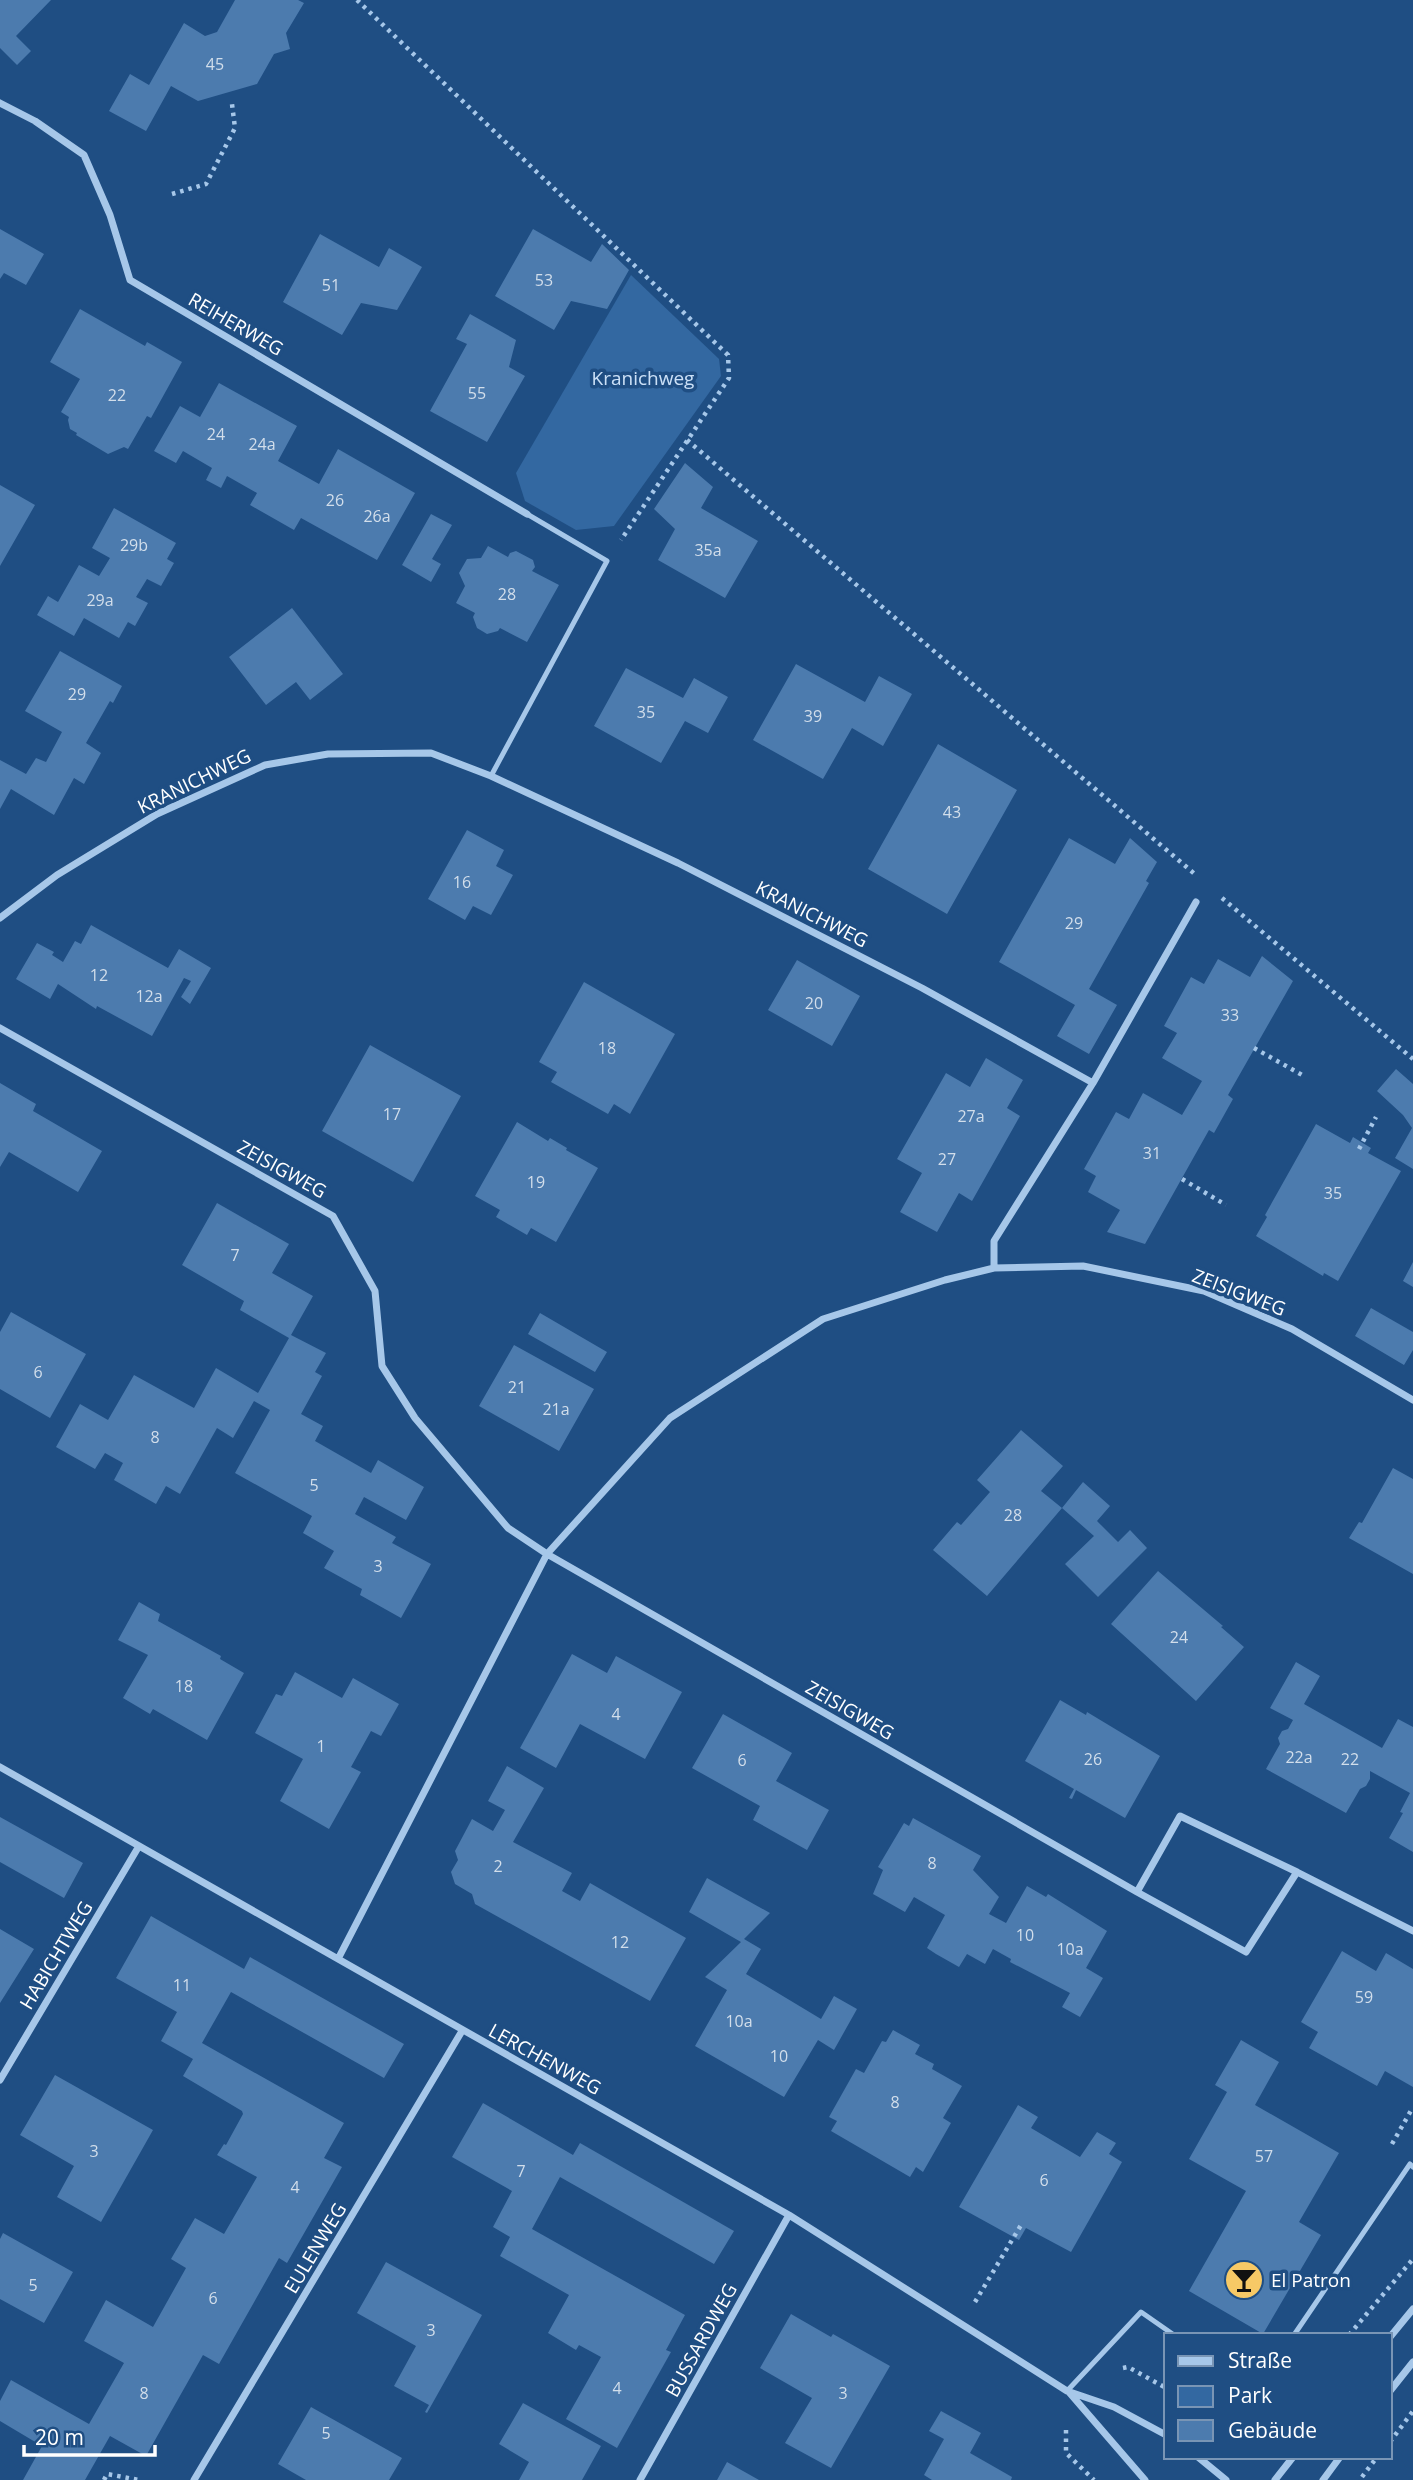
<svg xmlns="http://www.w3.org/2000/svg" width="1413" height="2480" font-family="'Open Sans',sans-serif">
  <rect width="100%" height="100%" fill="#1f4e83"/>
  <path fill="#3368a1" d="M 631,275 L 719,359 L 721,376 L 614,526 L 576,530 L 525,501 L 516,473 Z"/>
  <path fill="#4c7bae" d="M 0,0 L 51,0 L 16,36 L 31,51 L 17,65 L 0,48 Z
    M 235,0 L 298,0 L 304,3 L 286,33 L 290,49 L 274,54 L 257,84 L 198,101 L 171,86 L 146,131 L 109,111 L 130,74 L 149,85 L 184,23 L 205,36 L 217,32 Z
    M 0,229 L 44,254 L 26,285 L 4,273 L 0,279 Z
    M 533,229 L 591,262 L 602,244 L 629,270 L 607,309 L 571,301 L 554,330 L 495,296 Z
    M 320,234 L 379,267 L 389,248 L 422,267 L 397,310 L 361,303 L 342,335 L 283,302 Z
    M 80,309 L 145,346 L 147,342 L 182,362 L 151,418 L 147,416 L 128,449 L 124,447 L 108,454 L 76,435 L 77,433 L 70,429 L 68,420 L 69,417 L 61,412 L 80,379 L 50,362 Z
    M 470,314 L 516,340 L 509,367 L 525,376 L 487,442 L 430,411 L 467,344 L 456,339 Z
    M 219,383 L 297,426 L 278,461 L 319,484 L 338,449 L 415,493 L 377,560 L 301,518 L 294,530 L 250,505 L 257,493 L 227,476 L 221,488 L 206,480 L 212,468 L 183,451 L 176,463 L 154,451 L 180,406 L 200,417 Z
    M 685,463 L 713,487 L 701,508 L 758,541 L 725,598 L 658,560 L 675,529 L 654,509 Z
    M 0,485 L 35,505 L 0,566 Z
    M 114,508 L 176,543 L 167,559 L 174,563 L 161,586 L 147,579 L 136,597 L 148,603 L 135,626 L 128,622 L 119,638 L 84,618 L 74,636 L 37,615 L 48,596 L 58,602 L 79,565 L 99,576 L 110,558 L 92,548 Z
    M 431,514 L 452,525 L 432,559 L 441,564 L 431,582 L 402,565 Z
    M 488,546 L 508,557 L 510,553 L 516,551 L 533,560 L 535,567 L 532,571 L 559,585 L 527,642 L 500,628 L 498,631 L 487,634 L 477,628 L 473,617 L 475,613 L 456,603 L 465,586 L 459,573 L 467,559 L 481,558 Z
    M 292,608 L 343,674 L 310,700 L 296,682 L 266,705 L 229,657 Z
    M 60,651 L 122,686 L 113,703 L 110,701 L 86,743 L 101,753 L 84,784 L 74,778 L 54,815 L 11,789 L 0,809 L 0,760 L 26,774 L 36,758 L 46,762 L 62,732 L 25,711 Z
    M 796,664 L 865,702 L 879,676 L 912,694 L 883,746 L 852,728 L 823,779 L 753,740 Z
    M 626,668 L 683,698 L 694,678 L 728,697 L 708,733 L 685,721 L 661,763 L 594,726 Z
    M 938,744 L 1017,790 L 947,914 L 868,869 Z
    M 467,830 L 504,850 L 496,866 L 513,875 L 491,915 L 473,906 L 465,920 L 428,899 Z
    M 1069,838 L 1115,864 L 1130,838 L 1157,862 L 1146,881 L 1149,883 L 1089,989 L 1117,1005 L 1089,1054 L 1057,1036 L 1075,1005 L 999,962 Z
    M 91,925 L 168,968 L 179,949 L 211,968 L 190,1004 L 181,997 L 191,981 L 184,978 L 152,1036 L 97,1006 L 96,1009 L 58,984 L 50,999 L 16,979 L 37,943 L 54,952 L 52,955 L 63,962 L 75,941 L 81,944 Z
    M 1262,956 L 1293,981 L 1228,1095 L 1233,1099 L 1214,1133 L 1209,1130 L 1145,1244 L 1107,1232 L 1120,1210 L 1088,1192 L 1096,1176 L 1084,1169 L 1116,1112 L 1129,1119 L 1143,1093 L 1182,1115 L 1202,1081 L 1162,1058 L 1177,1033 L 1164,1026 L 1191,977 L 1204,984 L 1218,959 L 1250,977 Z
    M 797,960 L 860,996 L 832,1046 L 768,1010 Z
    M 584,982 L 675,1034 L 630,1114 L 614,1104 L 608,1114 L 551,1082 L 557,1072 L 539,1062 Z
    M 370,1045 L 461,1096 L 413,1182 L 322,1131 Z
    M 986,1058 L 1023,1080 L 1007,1108 L 1020,1116 L 972,1201 L 959,1193 L 937,1232 L 900,1212 L 922,1173 L 897,1159 L 946,1073 L 970,1087 Z
    M 1396,1069 L 1413,1084 L 1413,1169 L 1395,1158 L 1412,1128 L 1403,1115 L 1377,1091 Z
    M 0,1083 L 36,1104 L 33,1111 L 102,1151 L 78,1192 L 9,1152 L 0,1167 Z
    M 517,1122 L 548,1141 L 550,1138 L 567,1148 L 566,1150 L 598,1168 L 556,1242 L 531,1228 L 527,1235 L 496,1217 L 500,1210 L 475,1196 Z
    M 1316,1124 L 1350,1143 L 1353,1137 L 1371,1148 L 1368,1153 L 1401,1171 L 1338,1281 L 1324,1273 L 1323,1276 L 1256,1236 L 1267,1217 L 1265,1215 Z
    M 217,1203 L 289,1244 L 272,1273 L 313,1296 L 291,1335 L 326,1353 L 315,1372 L 322,1376 L 301,1414 L 323,1426 L 315,1441 L 371,1473 L 378,1460 L 424,1487 L 406,1520 L 364,1497 L 355,1514 L 396,1537 L 392,1543 L 431,1564 L 401,1618 L 360,1595 L 362,1589 L 324,1568 L 334,1551 L 303,1533 L 312,1516 L 235,1473 L 270,1410 L 254,1401 L 233,1438 L 217,1428 L 180,1494 L 166,1486 L 156,1504 L 114,1480 L 123,1463 L 105,1453 L 95,1469 L 56,1447 L 80,1404 L 108,1420 L 134,1375 L 194,1408 L 216,1368 L 258,1393 L 289,1338 L 240,1310 L 244,1301 L 182,1265 Z
    M 1413,1262 L 1413,1287 L 1403,1281 Z
    M 1371,1308 L 1413,1332 L 1413,1350 L 1404,1365 L 1355,1336 Z
    M 11,1312 L 86,1354 L 50,1418 L 0,1389 L 0,1332 Z
    M 540,1313 L 607,1352 L 595,1372 L 528,1334 Z
    M 514,1345 L 594,1389 L 559,1451 L 479,1406 Z
    M 1021,1430 L 1063,1466 L 1041,1491 L 1062,1508 L 987,1596 L 933,1550 L 957,1522 L 961,1525 L 990,1492 L 977,1480 Z
    M 1393,1468 L 1413,1479 L 1413,1574 L 1349,1538 L 1359,1522 L 1362,1523 Z
    M 1083,1482 L 1110,1506 L 1097,1521 L 1118,1542 L 1130,1530 L 1147,1548 L 1098,1597 L 1065,1564 L 1094,1536 L 1062,1508 Z
    M 1158,1571 L 1223,1626 L 1221,1627 L 1244,1647 L 1196,1701 L 1111,1624 Z
    M 139,1602 L 160,1614 L 158,1621 L 221,1656 L 220,1659 L 244,1673 L 207,1740 L 153,1709 L 150,1714 L 123,1698 L 148,1655 L 118,1640 Z
    M 572,1654 L 607,1673 L 616,1656 L 682,1692 L 645,1759 L 580,1724 L 556,1768 L 520,1748 Z
    M 1296,1662 L 1320,1676 L 1304,1704 L 1382,1748 L 1398,1719 L 1413,1727 L 1413,1852 L 1389,1838 L 1403,1813 L 1400,1812 L 1410,1793 L 1370,1771 L 1370,1779 L 1366,1786 L 1360,1789 L 1346,1813 L 1266,1769 L 1280,1744 L 1278,1738 L 1282,1731 L 1288,1729 L 1293,1720 L 1270,1708 Z
    M 295,1672 L 342,1698 L 353,1678 L 399,1704 L 381,1736 L 371,1731 L 351,1767 L 361,1772 L 329,1829 L 280,1801 L 303,1759 L 255,1733 L 276,1694 L 282,1696 Z
    M 1060,1700 L 1086,1715 L 1087,1712 L 1160,1756 L 1125,1818 L 1076,1790 L 1072,1799 L 1069,1798 L 1074,1789 L 1025,1761 Z
    M 723,1714 L 792,1753 L 776,1781 L 829,1810 L 807,1850 L 753,1820 L 760,1806 L 692,1768 Z
    M 507,1766 L 544,1788 L 513,1842 L 572,1873 L 562,1891 L 580,1901 L 590,1883 L 686,1938 L 650,2001 L 475,1904 L 472,1894 L 455,1884 L 451,1872 L 458,1860 L 455,1851 L 472,1819 L 493,1831 L 505,1810 L 488,1801 Z
    M 0,1817 L 83,1863 L 64,1898 L 0,1862 Z
    M 913,1818 L 981,1856 L 973,1870 L 999,1897 L 989,1914 L 1006,1923 L 1027,1886 L 1046,1897 L 1048,1894 L 1107,1931 L 1086,1968 L 1103,1978 L 1080,2017 L 1062,2007 L 1070,1993 L 1010,1962 L 1011,1959 L 993,1949 L 985,1964 L 967,1954 L 959,1967 L 936,1954 L 927,1948 L 945,1915 L 914,1897 L 905,1912 L 873,1894 L 883,1870 L 878,1867 L 904,1823 L 909,1826 Z
    M 707,1878 L 770,1913 L 744,1939 L 761,1949 L 746,1974 L 821,2019 L 834,1996 L 857,2009 L 834,2050 L 818,2040 L 784,2097 L 695,2046 L 727,1990 L 705,1977 L 741,1942 L 689,1912 Z
    M 151,1916 L 244,1969 L 250,1957 L 404,2044 L 384,2078 L 231,1992 L 202,2043 L 344,2123 L 324,2158 L 342,2167 L 287,2263 L 279,2258 L 219,2364 L 203,2355 L 146,2456 L 110,2436 L 85,2480 L 23,2480 L 42,2446 L 0,2421 L 0,2401 L 11,2380 L 89,2424 L 124,2363 L 84,2341 L 106,2300 L 153,2327 L 186,2268 L 171,2259 L 195,2218 L 224,2234 L 257,2177 L 217,2155 L 224,2144 L 226,2145 L 243,2114 L 242,2111 L 183,2076 L 193,2059 L 161,2041 L 177,2012 L 116,1978 Z
    M 0,1929 L 34,1949 L 0,2003 Z
    M 1342,1951 L 1376,1971 L 1386,1953 L 1413,1969 L 1413,2087 L 1385,2071 L 1377,2086 L 1309,2048 L 1318,2032 L 1301,2022 Z
    M 893,2030 L 920,2045 L 915,2054 L 934,2064 L 932,2069 L 962,2086 L 943,2118 L 951,2123 L 923,2172 L 916,2167 L 910,2177 L 831,2131 L 837,2121 L 829,2117 L 856,2069 L 864,2073 L 882,2041 L 886,2042 Z
    M 1241,2040 L 1279,2062 L 1255,2105 L 1339,2153 L 1299,2222 L 1321,2235 L 1263,2334 L 1189,2291 L 1246,2191 L 1189,2159 L 1227,2092 L 1215,2085 Z
    M 55,2075 L 153,2130 L 101,2222 L 57,2197 L 74,2166 L 20,2135 Z
    M 483,2103 L 573,2155 L 580,2143 L 734,2231 L 714,2264 L 560,2177 L 532,2229 L 685,2315 L 666,2350 L 671,2352 L 617,2448 L 566,2419 L 601,2357 L 579,2345 L 576,2350 L 548,2333 L 569,2295 L 500,2256 L 510,2237 L 493,2227 L 512,2191 L 452,2157 Z
    M 1018,2105 L 1038,2117 L 1031,2128 L 1080,2157 L 1097,2132 L 1116,2143 L 1109,2154 L 1122,2162 L 1071,2252 L 1026,2228 L 1019,2240 L 959,2207 Z
    M 3,2233 L 73,2272 L 44,2323 L 0,2299 L 0,2239 Z
    M 386,2262 L 482,2315 L 427,2413 L 425,2412 L 429,2405 L 394,2386 L 416,2346 L 357,2313 Z
    M 791,2314 L 831,2337 L 833,2334 L 890,2366 L 831,2468 L 785,2443 L 812,2398 L 760,2368 Z
    M 523,2403 L 601,2446 L 582,2480 L 519,2480 L 529,2462 L 499,2444 Z
    M 311,2407 L 402,2458 L 389,2480 L 306,2480 L 278,2464 Z
    M 941,2411 L 981,2433 L 970,2453 L 1012,2477 L 1011,2480 L 932,2480 L 924,2475 L 944,2439 L 929,2431 Z
    M 727,2462 L 759,2480 L 717,2480 Z"/>
  <g fill="none" stroke-linecap="round" stroke-linejoin="round">
    <path stroke="#a6c7e9" stroke-width="4.5" stroke-dasharray="3.5 5" stroke-linecap="butt" d="M 357,0 L 728,355 L 729,378 L 621,540
      M 172,194 L 206,184 L 235,128 L 232,104
      M 687,440 L 1197,876
      M 1222,898 L 1413,1059
      M 1254,1048 L 1304,1076
      M 1359,1149 L 1376,1117
      M 1182,1179 L 1226,1205
      M 1392,2144 L 1413,2107
      M 975,2302 L 1021,2225
      M 1349,2335 L 1413,2259
      M 1123,2368 L 1128,2367 L 1166,2388
      M 1066,2430 L 1066,2453 L 1094,2480
      M 1390,2442 L 1413,2411
      M 1362,2477 L 1377,2457
      M 104,2480 L 107,2474 L 139,2480"/>
    <path stroke="#a6c7e9" stroke-width="5" d="M 491,776 L 607,561 L 527,514
      M 1294,2335 L 1410,2164 L 1413,2167
      M 1067,2391 L 1141,2312 L 1174,2335"/>
    <path stroke="#a6c7e9" stroke-width="7" d="M 0,103 L 35,121 L 84,155 L 110,215 L 130,280 L 527,514
      M 0,918 L 57,875 L 157,814 L 265,765 L 328,754 L 431,753 L 491,776 L 678,863 L 922,988 L 1093,1083
      M 0,1028 L 333,1216 L 375,1291 L 382,1366 L 415,1418 L 508,1528 L 547,1554 L 1137,1892 L 1180,1816 L 1297,1872
      M 994,1268 L 994,1241 L 1093,1083 L 1196,902
      M 0,1767 L 789,2215 L 1067,2391 L 1114,2407 L 1166,2435
      M 1137,1892 L 1246,1952 L 1297,1872 L 1413,1931
      M 338,1959 L 547,1554 L 670,1418 L 823,1319 L 945,1280 L 994,1268 L 1083,1266 L 1204,1291 L 1292,1329 L 1413,1400
      M 0,2080 L 139,1846
      M 1390,2337 L 1413,2309
      M 1068,2391 L 1145,2480
      M 1390,2391 L 1413,2362
      M 1198,2457 L 1226,2480
      M 194,2480 L 462,2031
      M 640,2480 L 789,2215
      M 1275,2480 L 1293,2457
      M 1323,2480 L 1340,2457"/>
  </g>
  <defs>
    <symbol id="bar-disc" viewBox="-11 -11 22 22"><circle r="9.5" fill="#f7c966" stroke="#1f4e83"/><path d="M-6-5H6L.8 .8V4.5H3.5V6h-7V4.5H-.8V.8Z" fill="#111"/></symbol>
  </defs>
  <g fill-rule="evenodd">
    <use href="#bar-disc" x="1222" y="2258" width="44" height="44"/>
  </g>
  <g text-anchor="middle" dominant-baseline="central" stroke-width="7" stroke-linejoin="round" paint-order="stroke">
    <g font-size="16" fill="#d2deeb">
      <text x="215" y="64">45</text>
      <text x="544" y="280">53</text>
      <text x="331" y="285">51</text>
      <text x="477" y="393">55</text>
      <text x="117" y="395">22</text>
      <text x="216" y="434">24</text>
      <text x="262" y="444">24a</text>
      <text x="335" y="500">26</text>
      <text x="377" y="516">26a</text>
      <text x="134" y="545">29b</text>
      <text x="708" y="550">35a</text>
      <text x="507" y="594">28</text>
      <text x="100" y="600">29a</text>
      <text x="77" y="694">29</text>
      <text x="646" y="712">35</text>
      <text x="813" y="716">39</text>
      <text x="952" y="812">43</text>
      <text x="462" y="882">16</text>
      <text x="1074" y="923">29</text>
      <text x="99" y="975">12</text>
      <text x="149" y="996">12a</text>
      <text x="814" y="1003">20</text>
      <text x="1230" y="1015">33</text>
      <text x="607" y="1048">18</text>
      <text x="392" y="1114">17</text>
      <text x="971" y="1116">27a</text>
      <text x="1152" y="1153">31</text>
      <text x="947" y="1159">27</text>
      <text x="536" y="1182">19</text>
      <text x="1333" y="1193">35</text>
      <text x="235" y="1255">7</text>
      <text x="38" y="1372">6</text>
      <text x="517" y="1387">21</text>
      <text x="556" y="1409">21a</text>
      <text x="155" y="1437">8</text>
      <text x="314" y="1485">5</text>
      <text x="1013" y="1515">28</text>
      <text x="378" y="1566">3</text>
      <text x="1179" y="1637">24</text>
      <text x="184" y="1686">18</text>
      <text x="616" y="1714">4</text>
      <text x="321" y="1746">1</text>
      <text x="1299" y="1757">22a</text>
      <text x="1093" y="1759">26</text>
      <text x="1350" y="1759">22</text>
      <text x="742" y="1760">6</text>
      <text x="932" y="1863">8</text>
      <text x="498" y="1866">2</text>
      <text x="1025" y="1935">10</text>
      <text x="620" y="1942">12</text>
      <text x="1070" y="1949">10a</text>
      <text x="182" y="1985">11</text>
      <text x="1364" y="1997">59</text>
      <text x="739" y="2021">10a</text>
      <text x="779" y="2056">10</text>
      <text x="895" y="2102">8</text>
      <text x="94" y="2151">3</text>
      <text x="1264" y="2156">57</text>
      <text x="521" y="2171">7</text>
      <text x="1044" y="2180">6</text>
      <text x="295" y="2187">4</text>
      <text x="33" y="2285">5</text>
      <text x="213" y="2298">6</text>
      <text x="431" y="2330">3</text>
      <text x="617" y="2388">4</text>
      <text x="144" y="2393">8</text>
      <text x="843" y="2393">3</text>
      <text x="326" y="2433">5</text>
    </g>
    <g font-size="19" fill="#fff" stroke="#1f4e83">
      <text transform="translate(236 324) rotate(30)">REIHERWEG</text>
      <text transform="translate(194 781) rotate(-26)">KRANICHWEG</text>
      <text transform="translate(812 914) rotate(27)">KRANICHWEG</text>
      <text transform="translate(282 1169) rotate(29)">ZEISIGWEG</text>
      <text transform="translate(1239 1292) rotate(21)">ZEISIGWEG</text>
      <text transform="translate(850 1710) rotate(30)">ZEISIGWEG</text>
      <text transform="translate(56 1955) rotate(-59)">HABICHTWEG</text>
      <text transform="translate(545 2059) rotate(29)">LERCHENWEG</text>
      <text transform="translate(315 2248) rotate(-59)">EULENWEG</text>
      <text transform="translate(701 2340) rotate(-61)">BUSSARDWEG</text>
    </g>
    <g font-size="19" fill="#cbe0f7" stroke="#1f4e83">
      <text x="643" y="378">Kranichweg</text>
    </g>
    <g font-size="19" fill="#fff" stroke="#1f4e83" text-anchor="start">
      <text x="1271" y="2280">El Patron</text>
    </g>
  </g>
  <rect x="1164" y="2333" width="228" height="126" fill="#1f4e83" stroke="#7995b5" stroke-width="2"/>
  <rect x="1178" y="2356" width="35" height="10" fill="#a6c7e9" stroke="#7995b5" stroke-width="2"/>
  <text x="1228" y="2368" font-size="21" fill="#ffffff">Straße</text>
  <rect x="1178" y="2386" width="35" height="21" fill="#3368a1" stroke="#7995b5" stroke-width="2"/>
  <text x="1228" y="2403" font-size="21" fill="#ffffff">Park</text>
  <rect x="1178" y="2420" width="35" height="21" fill="#4c7bae" stroke="#7995b5" stroke-width="2"/>
  <text x="1228" y="2438" font-size="21" fill="#ffffff">Gebäude</text>
  <path d="M24 2445v10h131v-10" fill="none" stroke="#ffffff" stroke-width="3.5"/>
  <text x="35" y="2445" font-size="21" fill="#ffffff" stroke="#1f4e83" stroke-width="5" paint-order="stroke">20 m</text>
</svg>
